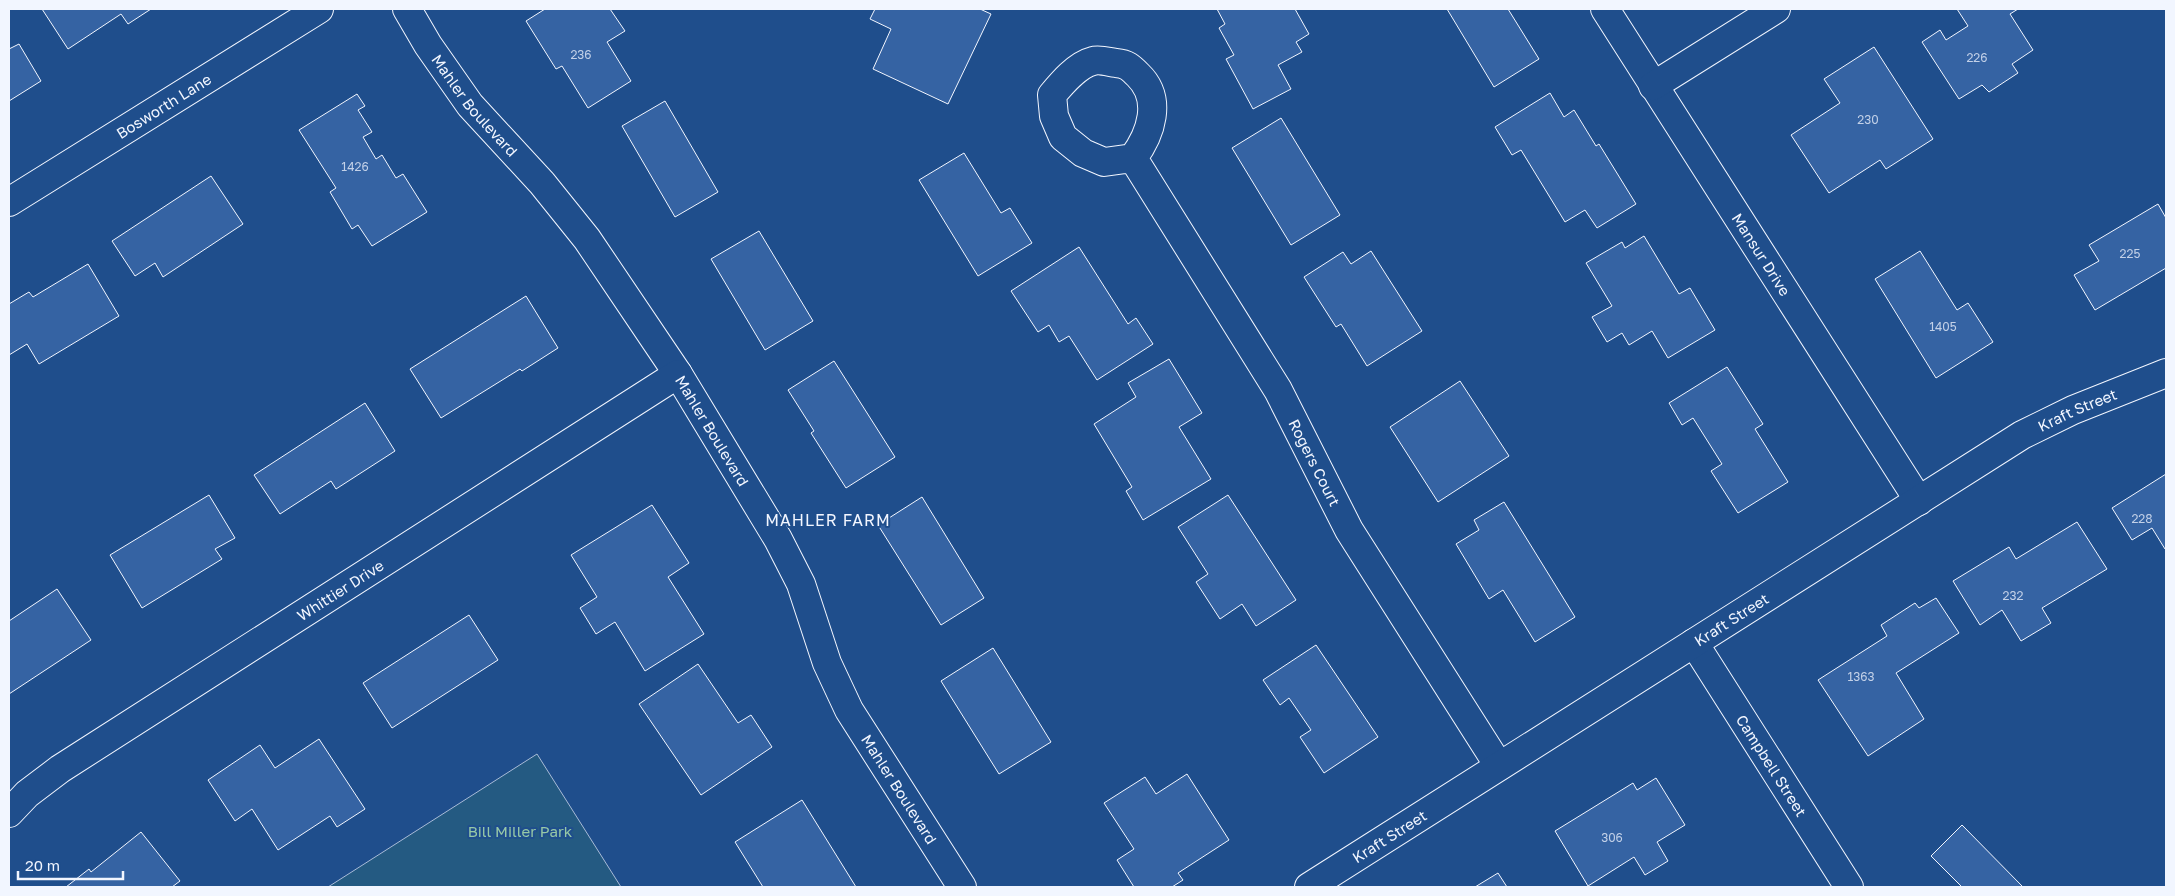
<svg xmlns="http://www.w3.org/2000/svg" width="2175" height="896" font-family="'Golos Text',sans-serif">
  <rect width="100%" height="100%" fill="#1f4e8c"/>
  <path fill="#245a82" stroke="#a8bbd7" d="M 537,754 L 621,887 L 328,887 Z"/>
  <path fill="#3563a3" stroke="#f2f6ff" d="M 42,9 L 151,9 L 128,24 L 121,14 L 68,49 Z
    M 545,9 L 610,9 L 625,31 L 607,42 L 631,81 L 588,108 L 562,66 L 556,69 L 526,21 Z
    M 875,9 L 980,9 L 991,14 L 948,104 L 873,69 L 891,29 L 870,19 Z
    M 1217,9 L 1295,9 L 1309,34 L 1296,42 L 1302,52 L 1278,65 L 1291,89 L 1253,109 L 1226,59 L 1234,55 L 1219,28 L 1225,24 Z
    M 1447,9 L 1508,9 L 1539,59 L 1494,87 Z
    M 1957,9 L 2018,9 L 2010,14 L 2033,50 L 2012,64 L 2018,73 L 1989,92 L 1982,85 L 1959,99 L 1922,42 L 1940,30 L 1946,40 L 1968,26 Z
    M 19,44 L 41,81 L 9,101 L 9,49 Z
    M 1874,47 L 1933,139 L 1886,169 L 1880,160 L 1829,193 L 1791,135 L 1840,103 L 1824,79 Z
    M 1550,93 L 1564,117 L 1574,110 L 1596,146 L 1599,144 L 1636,204 L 1597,228 L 1585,210 L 1565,222 L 1521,150 L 1512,155 L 1495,127 Z
    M 357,94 L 365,106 L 358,110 L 372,132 L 363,137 L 376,159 L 382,155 L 396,178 L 403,174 L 427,212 L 372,246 L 358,225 L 352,229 L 330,192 L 336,188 L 299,130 Z
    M 665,101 L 718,192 L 675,217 L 622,126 Z
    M 1281,118 L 1340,215 L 1291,245 L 1232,148 Z
    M 964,153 L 1001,213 L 1010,208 L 1032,243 L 978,276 L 919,180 Z
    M 211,176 L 243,224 L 163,277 L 155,263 L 135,276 L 112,241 Z
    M 2158,204 L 2166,218 L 2166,268 L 2095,310 L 2074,275 L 2099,261 L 2089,245 Z
    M 759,231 L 813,321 L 765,350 L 711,259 Z
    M 1644,236 L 1679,294 L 1690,288 L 1715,330 L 1668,358 L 1652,331 L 1629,345 L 1622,333 L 1607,342 L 1592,317 L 1612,306 L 1586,263 L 1622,242 L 1625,248 Z
    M 1079,247 L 1128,324 L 1136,318 L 1153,344 L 1097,380 L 1069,336 L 1059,342 L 1049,325 L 1038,332 L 1011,291 Z
    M 1371,251 L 1422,331 L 1367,366 L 1341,324 L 1336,327 L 1304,277 L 1343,252 L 1351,264 Z
    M 1920,251 L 1957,310 L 1968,303 L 1993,342 L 1936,378 L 1875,279 Z
    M 88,264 L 119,316 L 39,364 L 27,344 L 9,355 L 9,304 L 29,292 L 33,297 Z
    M 526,296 L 558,348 L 522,371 L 520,369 L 441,418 L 410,369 Z
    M 1169,359 L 1202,413 L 1179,427 L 1211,479 L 1143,520 L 1126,491 L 1132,487 L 1094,424 L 1136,397 L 1128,383 Z
    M 834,361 L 895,457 L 846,488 L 811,433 L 814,431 L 788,390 Z
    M 1727,367 L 1763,424 L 1755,429 L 1788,482 L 1738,513 L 1711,471 L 1722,464 L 1693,418 L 1682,425 L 1669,403 Z
    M 1460,381 L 1509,456 L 1438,502 L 1390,427 Z
    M 365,403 L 395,451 L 336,489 L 331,481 L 280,514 L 254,475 Z
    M 2166,474 L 2166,548 L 2165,549 L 2152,528 L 2132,540 L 2112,508 Z
    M 209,495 L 235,538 L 215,549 L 222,559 L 142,608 L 110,555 Z
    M 1228,495 L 1296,600 L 1256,626 L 1242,604 L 1220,619 L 1196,582 L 1208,574 L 1178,527 Z
    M 922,497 L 984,598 L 941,625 L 878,525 Z
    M 1504,502 L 1575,617 L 1535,642 L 1503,590 L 1489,599 L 1456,544 L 1479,530 L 1474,520 Z
    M 652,505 L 689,563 L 668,577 L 704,634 L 645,671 L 615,622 L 596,634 L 580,608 L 597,597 L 571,555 Z
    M 2077,522 L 2107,569 L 2042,608 L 2051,623 L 2021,641 L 2002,610 L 1980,625 L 1953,581 L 2009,547 L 2016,559 Z
    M 57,589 L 91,640 L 9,694 L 9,621 Z
    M 1936,598 L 1959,633 L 1896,673 L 1924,719 L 1868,756 L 1818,680 L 1887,636 L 1881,625 L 1915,603 L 1919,608 Z
    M 469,615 L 498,660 L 392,728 L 363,683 Z
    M 1316,645 L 1378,737 L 1324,773 L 1300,737 L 1311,730 L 1289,698 L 1280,705 L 1263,680 Z
    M 993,648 L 1051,742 L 999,774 L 941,681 Z
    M 698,664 L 738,723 L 751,715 L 772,747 L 701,795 L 639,704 Z
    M 319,739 L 365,809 L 337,827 L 330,816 L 278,850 L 252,809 L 235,821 L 208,780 L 260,745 L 275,768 Z
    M 1187,774 L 1229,840 L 1178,873 L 1183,880 L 1172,887 L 1134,887 L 1117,860 L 1134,849 L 1104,803 L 1145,777 L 1156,794 Z
    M 1656,778 L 1685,825 L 1657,842 L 1668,861 L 1645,875 L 1634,857 L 1588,886 L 1555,831 L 1633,783 L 1637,790 Z
    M 802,800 L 856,887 L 763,887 L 735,842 Z
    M 1962,825 L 2023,887 L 1962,887 L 1931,856 Z
    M 141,832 L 180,881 L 172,887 L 66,887 L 89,869 L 91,872 Z
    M 1498,873 L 1507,887 L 1475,887 Z"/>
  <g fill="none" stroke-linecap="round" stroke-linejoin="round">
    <defs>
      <g id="minor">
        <path id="s1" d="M 407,9 L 428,45 L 470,105 L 542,183 L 587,239 L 678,374 L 778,539 L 801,584 L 827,663 L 849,710 L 962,887"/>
        <path id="s2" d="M 1605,9 L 1919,501"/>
        <path d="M 1653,86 L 1776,9"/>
        <path id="s3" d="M 1133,158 L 1104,162 L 1083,153 L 1063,137 L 1054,116 L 1052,95 C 1062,83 1077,65 1093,61 C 1099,59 1109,62 1116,63 C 1127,64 1130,67 1138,75 C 1163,99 1151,134 1133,158 L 1278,390 L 1349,530 L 1499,766"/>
        <path id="s4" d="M 9,202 L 319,9"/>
        <path id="s5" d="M 1694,643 L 1849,887"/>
        <path id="s6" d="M 9,813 L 27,794 L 60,769 L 678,374"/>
        <path id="s7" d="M 1309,887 L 2022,435 L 2073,410 L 2166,373"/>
      </g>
    </defs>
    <use href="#minor" stroke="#f2f6ff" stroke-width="30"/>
    <use href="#minor" stroke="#1f4e8c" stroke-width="28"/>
  </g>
  <g text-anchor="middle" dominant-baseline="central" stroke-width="4" stroke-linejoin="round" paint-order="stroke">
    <g font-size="12" fill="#c3d1e8">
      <text x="581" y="54">236</text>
      <text x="1977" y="57">226</text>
      <text x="1868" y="119">230</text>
      <text x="355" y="166">1426</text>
      <text x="2130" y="253">225</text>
      <text x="1943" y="326">1405</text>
      <text x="2142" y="518">228</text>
      <text x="2013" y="595">232</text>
      <text x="1861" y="676">1363</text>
      <text x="1612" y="837">306</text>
    </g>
    <g font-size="15" fill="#f2f6ff" stroke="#1f4e8c">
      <text stroke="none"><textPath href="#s1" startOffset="118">Mahler Boulevard</textPath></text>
      <text stroke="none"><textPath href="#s4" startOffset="182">Bosworth Lane</textPath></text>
      <text stroke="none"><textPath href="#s2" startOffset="291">Mansur Drive</textPath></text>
      <text stroke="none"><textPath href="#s7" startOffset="905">Kraft Street</textPath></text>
      <text stroke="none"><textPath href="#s1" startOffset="522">Mahler Boulevard</textPath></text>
      <text stroke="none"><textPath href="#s3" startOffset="671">Rogers Court</textPath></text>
      <text stroke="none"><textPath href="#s6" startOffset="400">Whittier Drive</textPath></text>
      <text stroke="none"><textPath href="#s7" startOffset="500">Kraft Street</textPath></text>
      <text stroke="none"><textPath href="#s5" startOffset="145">Campbell Street</textPath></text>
      <text stroke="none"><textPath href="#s1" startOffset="928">Mahler Boulevard</textPath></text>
      <text stroke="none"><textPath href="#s7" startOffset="95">Kraft Street</textPath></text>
    </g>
    <g font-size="15" fill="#97c8a6" stroke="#1f4e8c">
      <text x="520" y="831">Bill Miller Park</text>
    </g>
    <g font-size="16" letter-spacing="1" fill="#f2f6ff" stroke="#1f4e8c">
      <text x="828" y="520">MAHLER FARM</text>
    </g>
  </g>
  <rect width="2175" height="896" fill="none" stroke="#f2f6ff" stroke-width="20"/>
  <path d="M18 871v8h105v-8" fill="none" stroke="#f2f6ff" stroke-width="2.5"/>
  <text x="25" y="871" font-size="15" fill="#f2f6ff" stroke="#1f4e8c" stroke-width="4" paint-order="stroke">20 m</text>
</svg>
